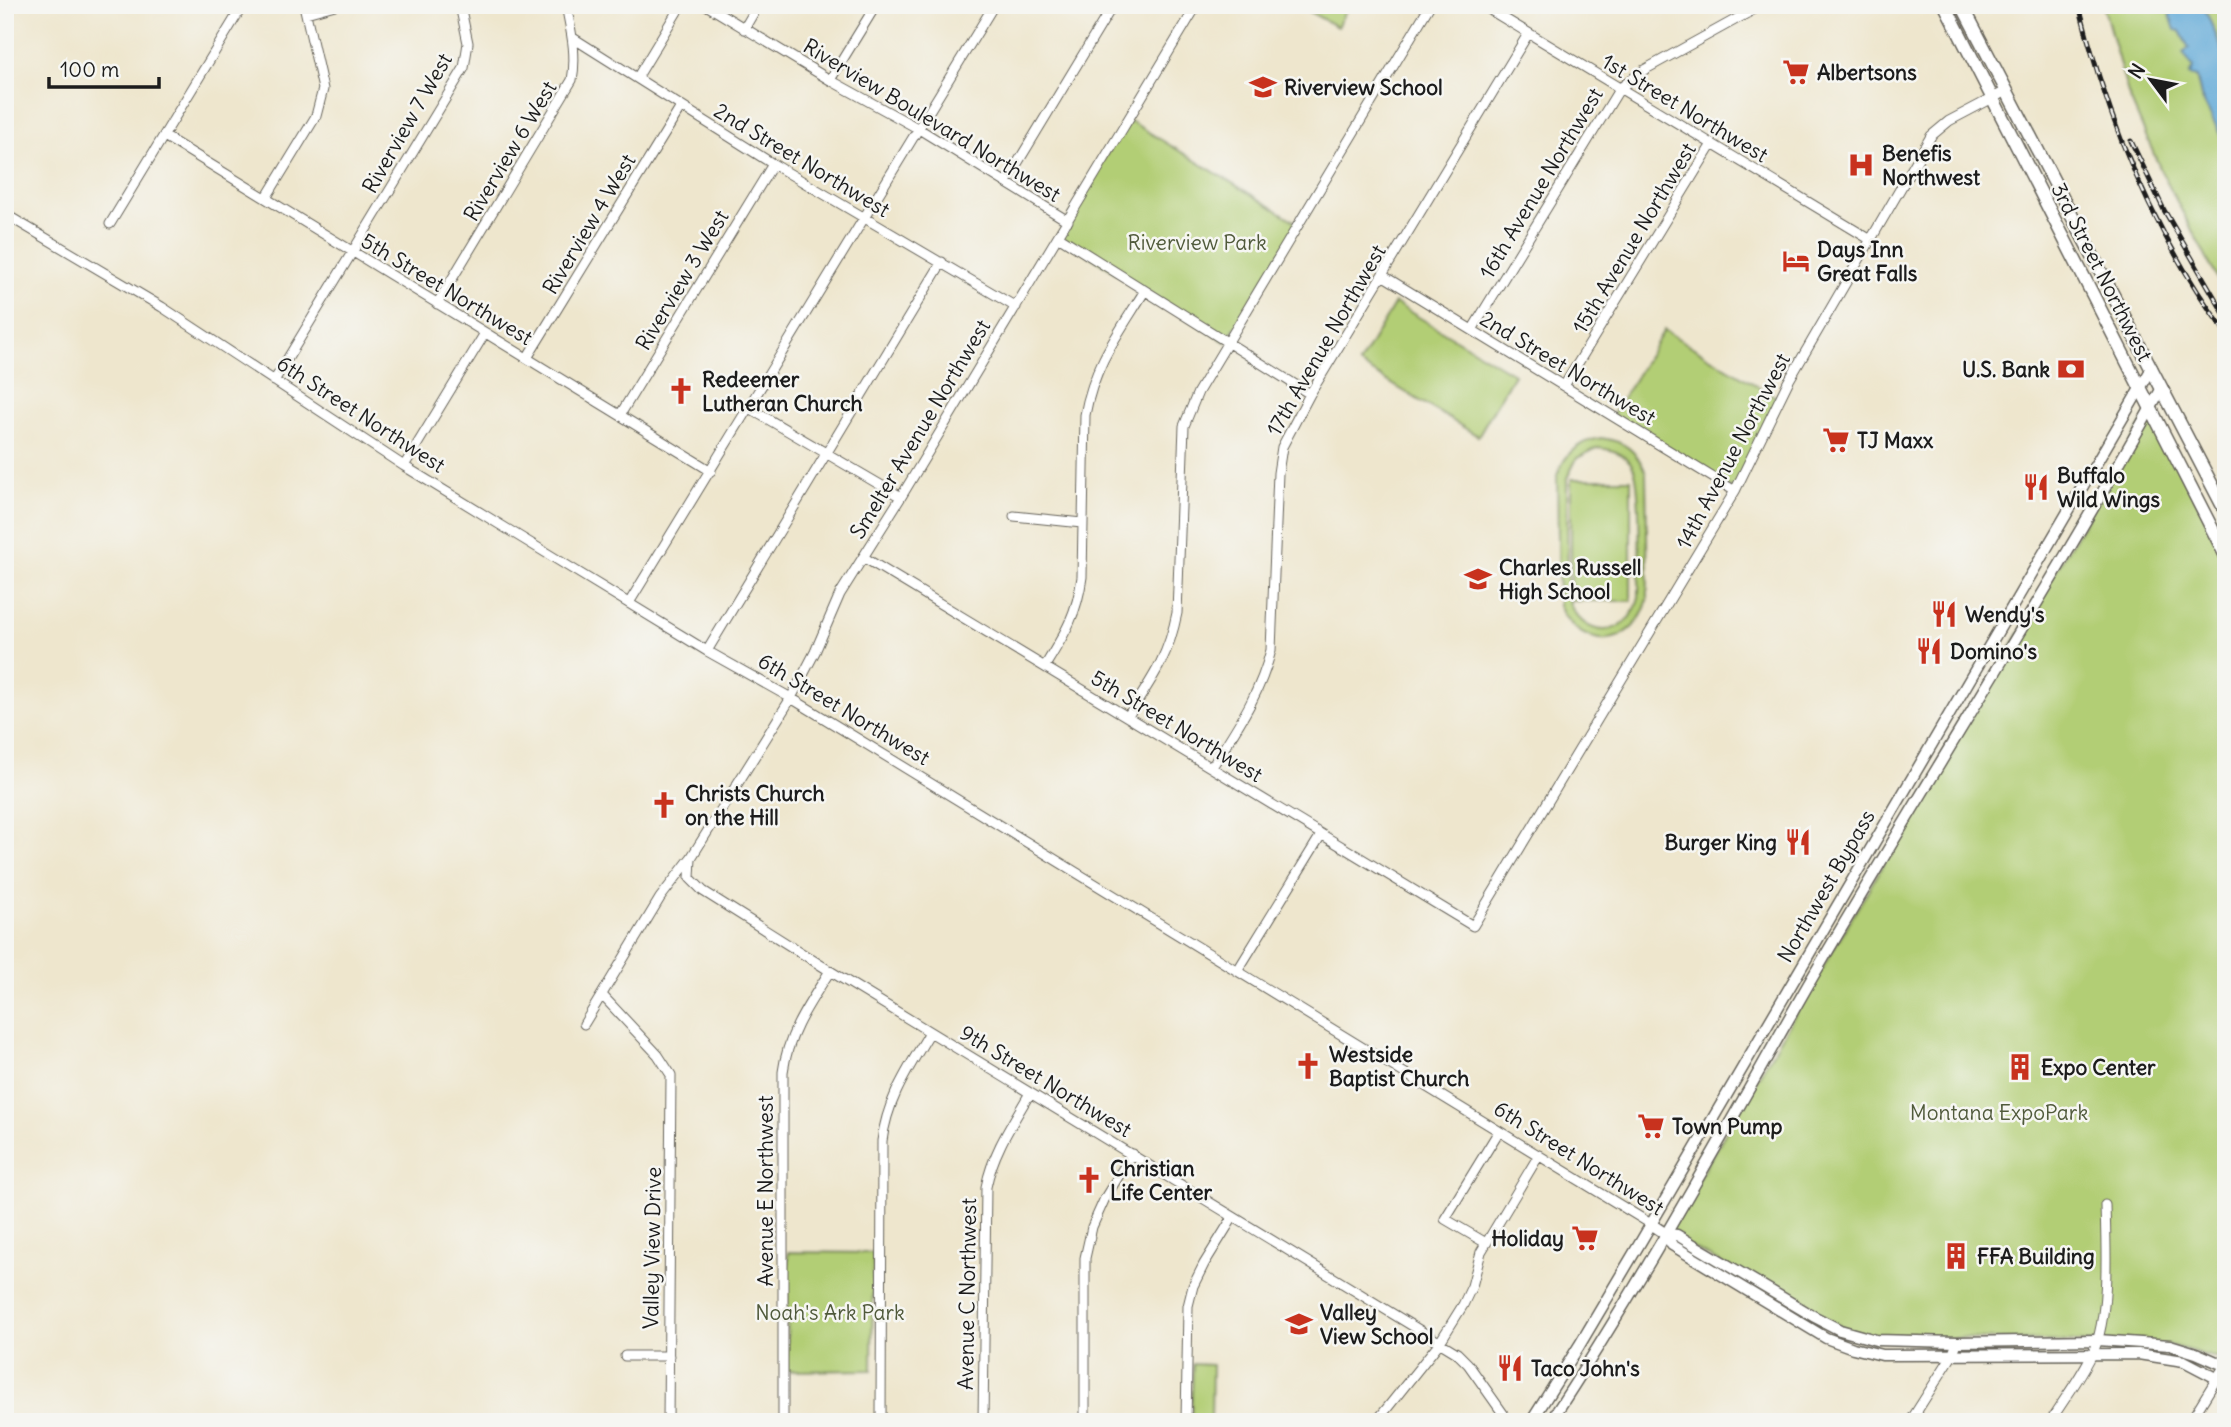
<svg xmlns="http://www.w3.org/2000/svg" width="2231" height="1427" font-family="Delius,sans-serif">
  <rect width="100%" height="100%" fill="#f6f6f2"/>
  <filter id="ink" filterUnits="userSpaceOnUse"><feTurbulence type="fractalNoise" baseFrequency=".0143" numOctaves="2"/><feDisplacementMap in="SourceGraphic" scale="14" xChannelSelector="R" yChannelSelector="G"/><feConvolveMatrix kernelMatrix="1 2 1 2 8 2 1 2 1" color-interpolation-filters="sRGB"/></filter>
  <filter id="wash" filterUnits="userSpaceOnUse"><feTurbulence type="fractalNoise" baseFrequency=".00686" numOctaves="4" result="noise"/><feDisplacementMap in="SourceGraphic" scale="28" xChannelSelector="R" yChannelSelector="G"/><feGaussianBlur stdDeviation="1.57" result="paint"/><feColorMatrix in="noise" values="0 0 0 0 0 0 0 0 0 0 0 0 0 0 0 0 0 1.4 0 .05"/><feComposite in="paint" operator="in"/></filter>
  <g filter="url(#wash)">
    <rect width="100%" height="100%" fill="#eee6cd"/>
    <path fill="#b2ce74" stroke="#677548" stroke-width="2" fill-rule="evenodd" d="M 1308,5 L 1349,5 L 1337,27 L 1306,10 Z
      M 2103,5 L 2167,5 L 2175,29 L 2180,31 L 2189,48 L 2201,97 L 2226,146 L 2226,295 L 2162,173 L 2128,94 Z
      M 2203,5 L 2226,5 L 2226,58 Z
      M 1127,119 L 1298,223 L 1226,342 L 1058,236 Z
      M 1395,303 L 1514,374 L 1478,436 L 1359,364 Z
      M 1664,330 L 1779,399 L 1735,491 L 1612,416 Z
      M 2150,410 L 2226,557 L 2226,1361 L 2170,1345 L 1857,1335 L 1666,1234 Z
      M 1601,438 C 1625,441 1637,451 1646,473 L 1648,598 C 1636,649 1581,654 1559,606 L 1557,475 C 1566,452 1578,442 1601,438 ZM 1597,448 C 1612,449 1626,453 1633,467 C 1642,484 1639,572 1639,597 C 1629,640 1582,641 1568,599 L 1567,478 L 1577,458 Z
      M 1571,479 L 1631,479 L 1631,601 L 1571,601 Z
      M 788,1252 L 873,1253 L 872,1370 L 787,1371 Z
      M 1193,1364 L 1212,1365 L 1211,1422 L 1191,1422 Z"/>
    <path fill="#5fa8d7" stroke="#3e627a" stroke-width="2" d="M 2167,5 L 2203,5 L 2226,58 L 2226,146 L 2201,97 L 2197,77 L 2189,75 L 2193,68 L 2183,53 L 2189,48 L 2180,31 L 2175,30 Z"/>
  </g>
  <g filter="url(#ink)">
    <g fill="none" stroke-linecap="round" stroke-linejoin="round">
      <defs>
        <path id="minor" d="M 706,5 L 830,80 L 919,129 L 1068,221
          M 1197,5 L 901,497 L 840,594 L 815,652 L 791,698 L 691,858 L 690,878 L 703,891 L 830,971 L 1457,1353 L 1468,1364 L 1509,1422
          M 1482,5 L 1871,240
          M 306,13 L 335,5
          M 744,29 L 758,5
          M 573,38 L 773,164 L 1016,307
          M 637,78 L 681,5
          M 830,80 L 876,5
          M 164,136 L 711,471
          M 1006,182 L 1113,5
          M 266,198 L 316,116 L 323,89 L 304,5
          M 5,214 L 162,307 L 404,466 L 707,651 L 791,698 L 1651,1224
          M 110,224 L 243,5
          M 1058,236 L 1310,394
          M 1382,275 L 1735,491
          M 437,304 L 572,80 C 577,54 571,31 566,5
          M 1472,330 L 1620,88 L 1644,70 L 1762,5
          M 527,358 L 681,107
          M 274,381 L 464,68 L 468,43 L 460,5
          M 1564,386 L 1712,144
          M 749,408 L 901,497
          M 620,415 L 773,164
          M 404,466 L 485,333
          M 1014,516 L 1082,523
          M 863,557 L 1473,926 L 1735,491 L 1788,382 L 1931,136 L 1949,121 L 2006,91
          M 629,603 L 994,5
          M 707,651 L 942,262
          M 1045,666 C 1064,635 1077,615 1082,577 L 1085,415 C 1094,365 1118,334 1144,292
          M 1128,716 C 1152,679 1168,658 1177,613 L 1184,426 L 1198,392 L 1430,5
          M 1212,767 C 1236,729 1260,695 1271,650 L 1278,473 L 1282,447 L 1310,394 L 1528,34
          M 1238,970 L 1321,835
          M 602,995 L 658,1055 L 671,1075 L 668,1422
          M 584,1024 L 660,898 L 690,859
          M 1486,1243 L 1445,1219 L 1499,1131
          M 625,1356 L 669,1356
          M 783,1422 L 783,1072 C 788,1033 809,1004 830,971
          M 881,1422 L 882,1141 C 887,1099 909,1068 930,1032
          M 983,1422 L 986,1187 C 993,1152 1012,1124 1030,1093
          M 1085,1422 L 1085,1258 L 1092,1227 L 1105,1198 L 1132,1154
          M 1186,1422 L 1188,1306 L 1193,1286 L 1204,1264 L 1233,1217
          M 1376,1422 L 1440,1342 L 1463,1305 L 1472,1286 L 1481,1252 L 1539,1155
          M 1910,1422 L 1953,1354 L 1957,1342
          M 2050,1422 C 2064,1399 2082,1376 2093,1352 C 2110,1316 2106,1245 2105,1205
          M 2190,1422 L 2225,1365"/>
        <path id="major" d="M 1651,1224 L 1666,1234 L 1672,1245 L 1826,1338 L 1853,1348 L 1882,1355 L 2138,1354 L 2184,1361 L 2226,1383
          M 1666,1234 L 1677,1235 L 1813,1316 L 1840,1330 L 1876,1340 L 1957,1342 L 2098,1340 L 2170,1345 L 2196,1353 L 2226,1366
          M 1531,1422 L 1579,1346 L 1640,1243 L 2152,368
          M 1550,1422 C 1643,1281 1724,1132 1808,985 C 1924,785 2049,590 2162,388"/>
        <path id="highway" d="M 1945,5 L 2226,556
          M 1962,5 L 2226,512"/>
      </defs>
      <use href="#minor" stroke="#66635a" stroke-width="11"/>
      <use href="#major" stroke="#66635a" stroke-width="13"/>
      <use href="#highway" stroke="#66635a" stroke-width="15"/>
      <use href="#minor" stroke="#fff" stroke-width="9"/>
      <use href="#major" stroke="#fff" stroke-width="10"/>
      <use href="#highway" stroke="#fff" stroke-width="12"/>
      <defs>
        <path id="rail" d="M 2079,5 C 2108,123 2154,235 2226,333
          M 2131,141 L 2164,210 L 2226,317"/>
      </defs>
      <use href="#rail" stroke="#1c1c1c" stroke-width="5"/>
      <use href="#rail" stroke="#f6f6f2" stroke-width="2.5" stroke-dasharray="8" stroke-linecap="butt"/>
    </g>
  </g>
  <defs>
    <symbol id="supermarket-bare" viewBox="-9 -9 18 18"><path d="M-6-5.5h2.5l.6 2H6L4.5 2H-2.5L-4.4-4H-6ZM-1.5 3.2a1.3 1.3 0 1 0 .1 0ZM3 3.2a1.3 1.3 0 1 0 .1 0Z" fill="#c8321e" stroke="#f6f6f2" stroke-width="2.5" paint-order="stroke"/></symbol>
    <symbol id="school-bare" viewBox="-9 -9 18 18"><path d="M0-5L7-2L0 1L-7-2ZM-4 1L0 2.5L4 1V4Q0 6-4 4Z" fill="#c8321e" stroke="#f6f6f2" stroke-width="2.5" paint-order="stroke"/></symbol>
    <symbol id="hospital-bare" viewBox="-9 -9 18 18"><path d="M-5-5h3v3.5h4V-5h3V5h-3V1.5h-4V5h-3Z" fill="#c8321e" stroke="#f6f6f2" stroke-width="2.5" paint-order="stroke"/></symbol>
    <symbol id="hotel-bare" viewBox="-9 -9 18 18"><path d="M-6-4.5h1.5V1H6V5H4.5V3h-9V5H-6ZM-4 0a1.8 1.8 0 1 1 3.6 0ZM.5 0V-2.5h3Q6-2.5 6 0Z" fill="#c8321e" stroke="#f6f6f2" stroke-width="2.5" paint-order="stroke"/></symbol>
    <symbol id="bank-bare" viewBox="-9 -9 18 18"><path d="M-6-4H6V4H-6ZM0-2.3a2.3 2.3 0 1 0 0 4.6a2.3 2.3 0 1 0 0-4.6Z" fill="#c8321e" stroke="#f6f6f2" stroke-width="2.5" paint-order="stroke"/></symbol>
    <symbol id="church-bare" viewBox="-9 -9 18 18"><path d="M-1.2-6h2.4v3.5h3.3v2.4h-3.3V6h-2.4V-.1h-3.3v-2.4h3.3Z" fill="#c8321e" stroke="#f6f6f2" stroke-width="2.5" paint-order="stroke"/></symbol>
    <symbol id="restaurant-bare" viewBox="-9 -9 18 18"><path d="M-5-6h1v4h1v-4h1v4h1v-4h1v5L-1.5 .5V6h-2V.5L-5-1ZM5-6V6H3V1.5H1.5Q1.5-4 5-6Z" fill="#c8321e" stroke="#f6f6f2" stroke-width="2.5" paint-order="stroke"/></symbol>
    <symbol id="building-bare" viewBox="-9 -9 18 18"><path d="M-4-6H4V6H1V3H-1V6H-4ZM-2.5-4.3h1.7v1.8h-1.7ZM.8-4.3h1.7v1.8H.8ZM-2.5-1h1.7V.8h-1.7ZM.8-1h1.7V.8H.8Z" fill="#c8321e" stroke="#f6f6f2" stroke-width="2.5" paint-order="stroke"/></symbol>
  </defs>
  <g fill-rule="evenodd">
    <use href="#supermarket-bare" x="1777" y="53" width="38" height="38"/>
    <use href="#school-bare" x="1244" y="68" width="38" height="38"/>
    <use href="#hospital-bare" x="1842" y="146" width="38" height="38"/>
    <use href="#hotel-bare" x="1777" y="242" width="38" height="38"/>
    <use href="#bank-bare" x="2052" y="350" width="38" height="38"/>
    <use href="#church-bare" x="662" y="372" width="38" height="38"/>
    <use href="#supermarket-bare" x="1817" y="421" width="38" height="38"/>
    <use href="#restaurant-bare" x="2017" y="468" width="38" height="38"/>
    <use href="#school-bare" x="1459" y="560" width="38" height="38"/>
    <use href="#restaurant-bare" x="1925" y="595" width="38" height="38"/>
    <use href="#restaurant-bare" x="1910" y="632" width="38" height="38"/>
    <use href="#church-bare" x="645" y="786" width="38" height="38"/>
    <use href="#restaurant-bare" x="1779" y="823" width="38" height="38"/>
    <use href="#church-bare" x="1289" y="1047" width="38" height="38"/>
    <use href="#building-bare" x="2001" y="1048" width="38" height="38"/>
    <use href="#supermarket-bare" x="1632" y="1107" width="38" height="38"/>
    <use href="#church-bare" x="1070" y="1161" width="38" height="38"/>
    <use href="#supermarket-bare" x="1566" y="1219" width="38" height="38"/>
    <use href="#building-bare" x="1937" y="1237" width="38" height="38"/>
    <use href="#school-bare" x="1280" y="1305" width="38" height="38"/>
    <use href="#restaurant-bare" x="1491" y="1349" width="38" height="38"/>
  </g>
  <g text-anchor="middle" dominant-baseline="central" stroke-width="5" stroke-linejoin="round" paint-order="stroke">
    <g font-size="21" font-weight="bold" fill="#1c1c1c" stroke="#f6f6f2" text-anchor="start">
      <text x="1817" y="72">Albertsons</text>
      <text x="1284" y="87">Riverview School</text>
      <text x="1882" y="153">Benefis<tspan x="1882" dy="24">Northwest</tspan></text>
      <text x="1817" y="249">Days Inn<tspan x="1817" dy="24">Great Falls</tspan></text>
      <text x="2050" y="369" text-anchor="end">U.S. Bank</text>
      <text x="702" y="379">Redeemer<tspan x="702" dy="24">Lutheran Church</tspan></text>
      <text x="1857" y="440">TJ Maxx</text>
      <text x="2057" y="475">Buffalo<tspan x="2057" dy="24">Wild Wings</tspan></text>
      <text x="1499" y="567">Charles Russell<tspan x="1499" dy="24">High School</tspan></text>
      <text x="1965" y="614">Wendy's</text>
      <text x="1950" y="651">Domino's</text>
      <text x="685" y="793">Christs Church<tspan x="685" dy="24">on the Hill</tspan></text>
      <text x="1777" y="842" text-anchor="end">Burger King</text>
      <text x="1329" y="1054">Westside<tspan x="1329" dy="24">Baptist Church</tspan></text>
      <text x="2041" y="1067">Expo Center</text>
      <text x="1672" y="1126">Town Pump</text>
      <text x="1110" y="1168">Christian<tspan x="1110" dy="24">Life Center</tspan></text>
      <text x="1564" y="1238" text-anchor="end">Holiday</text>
      <text x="1977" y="1256">FFA Building</text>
      <text x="1320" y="1312">Valley<tspan x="1320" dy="24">View School</tspan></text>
      <text x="1531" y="1368">Taco John's</text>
    </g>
    <g font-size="21" fill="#1c1c1c" stroke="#f6f6f2">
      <text transform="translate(1685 108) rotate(31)">1st Street Northwest</text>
      <text transform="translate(932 120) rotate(31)">Riverview Boulevard Northwest</text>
      <text transform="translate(407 123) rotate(-60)">Riverview 7 West</text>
      <text transform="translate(510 151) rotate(-59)">Riverview 6 West</text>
      <text transform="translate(802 160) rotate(31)">2nd Street Northwest</text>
      <text transform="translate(1541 183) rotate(-59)">16th Avenue Northwest</text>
      <text transform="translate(589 224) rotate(-59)">Riverview 4 West</text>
      <text transform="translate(1634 238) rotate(-59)">15th Avenue Northwest</text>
      <text transform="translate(2102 272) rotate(63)">3rd Street Northwest</text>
      <text transform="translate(682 280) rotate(-59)">Riverview 3 West</text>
      <text transform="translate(447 289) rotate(31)">5th Street Northwest</text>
      <text transform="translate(1326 340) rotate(-60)">17th Avenue Northwest</text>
      <text transform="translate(1568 368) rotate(31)">2nd Street Northwest</text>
      <text transform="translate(361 414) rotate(33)">6th Street Northwest</text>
      <text transform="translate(920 429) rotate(-59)">Smelter Avenue Northwest</text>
      <text transform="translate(1733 451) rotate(-62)">14th Avenue Northwest</text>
      <text transform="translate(844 709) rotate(31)">6th Street Northwest</text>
      <text transform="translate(1177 726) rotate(31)">5th Street Northwest</text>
      <text transform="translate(1826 886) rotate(-60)">Northwest Bypass</text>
      <text transform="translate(1046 1081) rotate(31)">9th Street Northwest</text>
      <text transform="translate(1579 1158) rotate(32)">6th Street Northwest</text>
      <text transform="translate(765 1191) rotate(-90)">Avenue E Northwest</text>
      <text transform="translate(652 1248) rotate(-89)">Valley View Drive</text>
      <text transform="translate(967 1294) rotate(-89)">Avenue C Northwest</text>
    </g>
    <g font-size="21" fill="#505a3b" stroke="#f6f6f2">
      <text x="1197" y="242">Riverview Park</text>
      <text x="1999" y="1112">Montana ExpoPark</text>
      <text x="830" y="1312">Noah's Ark Park</text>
    </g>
  </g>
  <rect width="2231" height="1427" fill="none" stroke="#f6f6f2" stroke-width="28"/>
  <g transform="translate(2151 80) rotate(302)" stroke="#f6f6f2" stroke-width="5" paint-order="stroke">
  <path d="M0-5L12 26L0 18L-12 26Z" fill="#1c1c1c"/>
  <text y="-10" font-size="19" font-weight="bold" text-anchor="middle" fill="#1c1c1c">N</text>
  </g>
  <path d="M49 77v10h110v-10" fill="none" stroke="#1c1c1c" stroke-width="3.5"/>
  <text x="60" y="77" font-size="21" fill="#1c1c1c" stroke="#f6f6f2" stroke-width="5" paint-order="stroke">100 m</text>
</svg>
